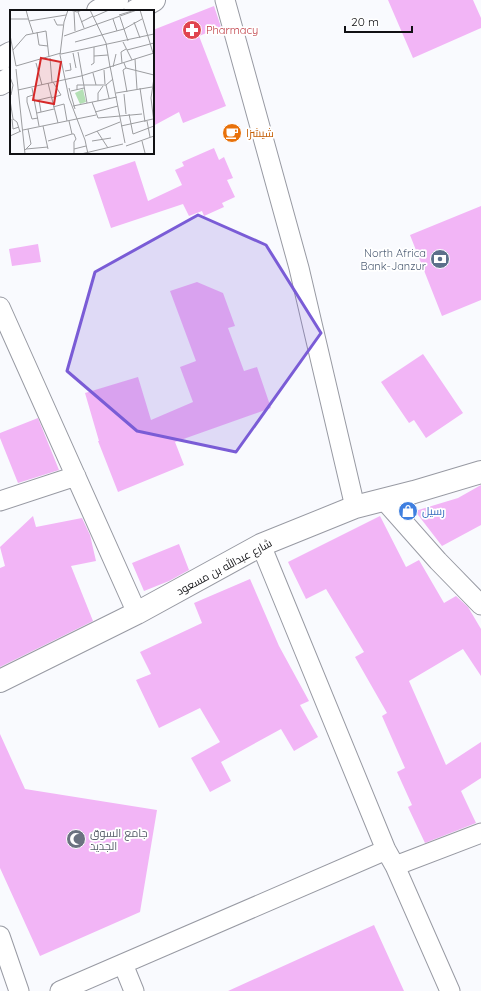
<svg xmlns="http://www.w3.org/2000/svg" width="481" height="991" font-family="Quicksand,Cairo,sans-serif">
  <rect width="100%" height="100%" fill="#f9fafe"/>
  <path fill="#f2b5f6" d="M 388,0 L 473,0 L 481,18 L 481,28 L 413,58 Z
    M 214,6 L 221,27 L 199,36 L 226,106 L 183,123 L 179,112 L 153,126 L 153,30 Z
    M 214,148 L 219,160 L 224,157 L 233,178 L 227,180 L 235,197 L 222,203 L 224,207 L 204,216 L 202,211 L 189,216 L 183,204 L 111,228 L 93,175 L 135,161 L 148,201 L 182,185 L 175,170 L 184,166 L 182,162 Z
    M 481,206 L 481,300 L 442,316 L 410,235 Z
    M 38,244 L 41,262 L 12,266 L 9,249 Z
    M 197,282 L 223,293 L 235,326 L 228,328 L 244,371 L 257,367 L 271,408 L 175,442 L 184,465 L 118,492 L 98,441 L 99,441 L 85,393 L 138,377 L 151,420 L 193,402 L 180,367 L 196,361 L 170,291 Z
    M 423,354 L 463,413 L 426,438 L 414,420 L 409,423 L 381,382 Z
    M 38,418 L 59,470 L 18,483 L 0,438 L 0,433 Z
    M 481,485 L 481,525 L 442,546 L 415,511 L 458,498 Z
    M 33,516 L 36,527 L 82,518 L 90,535 L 96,561 L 71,566 L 93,621 L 0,667 L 0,568 L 5,566 L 0,547 Z
    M 380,516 L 406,567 L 419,560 L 444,603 L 456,596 L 468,607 L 481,629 L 481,676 L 463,649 L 409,681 L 446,765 L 481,742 L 481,778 L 461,791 L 476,823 L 425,843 L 408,807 L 412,805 L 397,772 L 405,768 L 382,716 L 387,713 L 355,657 L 364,652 L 326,589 L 306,599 L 288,562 Z
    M 179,544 L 189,570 L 169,581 L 144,591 L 132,563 Z
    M 250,579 L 279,646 L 309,701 L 300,705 L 318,737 L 294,751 L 281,729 L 221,762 L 231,781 L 210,792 L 191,758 L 220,742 L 200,708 L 159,728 L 136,680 L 151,674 L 140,652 L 202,623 L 194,603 Z
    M 0,734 L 25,789 L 157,810 L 140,912 L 40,956 L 0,868 Z
    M 374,925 L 404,991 L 228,991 Z"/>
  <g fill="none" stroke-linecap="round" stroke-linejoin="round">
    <defs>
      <path id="street" d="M 225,0 L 299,268 L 355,507
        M 0,307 L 137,613
        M 384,500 L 438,561 L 481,605
        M 0,501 L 76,476
        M 261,545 L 386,850 L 395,866 L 450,991
        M 395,866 L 481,833
        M 0,936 L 19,991
        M 123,964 L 134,991
        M 60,991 L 386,850"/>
      <path id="secondary" d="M 98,11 L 117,0
        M 135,11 L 154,0
        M 0,59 L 11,53
        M 0,84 L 11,78
        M 0,681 L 137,613 L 261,545 L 355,507 L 414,492 L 481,472"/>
    </defs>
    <use href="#street" stroke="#989aa3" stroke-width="21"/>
    <use href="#secondary" stroke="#989aa3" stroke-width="24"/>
    <use href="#street" stroke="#fff" stroke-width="19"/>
    <use href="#secondary" stroke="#fff" stroke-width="22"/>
  </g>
  <path fill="#7a5cd6" fill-opacity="0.2" stroke="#7a5cd6" stroke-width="3" stroke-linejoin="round" d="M 198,215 L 266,245 L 321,333 L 236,452 L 137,431 L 67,371 L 95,272 Z"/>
  <defs>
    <symbol id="pharmacy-disc" viewBox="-11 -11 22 22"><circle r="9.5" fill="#e0444e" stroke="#fff"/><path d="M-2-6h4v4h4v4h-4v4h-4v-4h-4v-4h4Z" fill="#fff"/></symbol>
    <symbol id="cafe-disc" viewBox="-11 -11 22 22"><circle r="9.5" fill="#e8710a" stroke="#fff"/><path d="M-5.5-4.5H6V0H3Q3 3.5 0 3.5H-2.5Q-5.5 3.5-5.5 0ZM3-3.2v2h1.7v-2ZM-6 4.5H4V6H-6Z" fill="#fff"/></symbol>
    <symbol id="bank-disc" viewBox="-11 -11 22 22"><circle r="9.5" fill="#5c6f8a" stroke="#fff"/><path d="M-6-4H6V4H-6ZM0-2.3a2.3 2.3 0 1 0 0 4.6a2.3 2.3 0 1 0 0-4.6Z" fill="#fff"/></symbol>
    <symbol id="shop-disc" viewBox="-11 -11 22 22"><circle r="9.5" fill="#3f7fe0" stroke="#fff"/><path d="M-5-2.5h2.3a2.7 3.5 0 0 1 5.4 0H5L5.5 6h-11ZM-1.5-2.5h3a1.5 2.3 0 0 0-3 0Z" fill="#fff"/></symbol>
    <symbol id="mosque-disc" viewBox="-11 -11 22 22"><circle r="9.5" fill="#6b7280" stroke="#fff"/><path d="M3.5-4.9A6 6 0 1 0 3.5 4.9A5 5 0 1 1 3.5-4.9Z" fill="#fff"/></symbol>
  </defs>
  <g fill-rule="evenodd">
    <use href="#pharmacy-disc" x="181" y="19" width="22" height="22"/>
    <use href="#cafe-disc" x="221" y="122" width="22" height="22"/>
    <use href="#bank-disc" x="429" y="248" width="22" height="22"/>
    <use href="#shop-disc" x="397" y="500" width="22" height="22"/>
    <use href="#mosque-disc" x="65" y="828" width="22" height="22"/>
  </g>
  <g text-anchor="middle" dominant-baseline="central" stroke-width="3.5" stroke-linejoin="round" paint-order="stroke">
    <g font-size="11" fill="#be3a42" stroke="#fff" text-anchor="start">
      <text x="206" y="30">Pharmacy</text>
    </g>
    <g font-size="11" fill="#c56008" stroke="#fff" text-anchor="start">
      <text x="246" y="133">شيشزا</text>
    </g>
    <g font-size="11" fill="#4e5e75" stroke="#fff" text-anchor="end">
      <text x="426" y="253">North Africa<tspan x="426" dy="13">Bank-Janzur</tspan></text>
    </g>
    <g font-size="11" fill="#366cbe" stroke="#fff" text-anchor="start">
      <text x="422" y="511">رسيل</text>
    </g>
    <g font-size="11" fill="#111114" stroke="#fff">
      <text transform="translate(224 567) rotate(-28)">شارع عبدالله بن مسعود</text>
    </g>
    <g font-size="11" fill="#5b616d" stroke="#fff" text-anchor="start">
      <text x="90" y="833">جامع السوق<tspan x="90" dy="13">الجديد</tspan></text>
    </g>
  </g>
  <g transform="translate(10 10)">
    <rect width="144" height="144" fill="#f9fafe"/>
    <path d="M 73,79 L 76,92 L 70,94 L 65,83 Z" fill="#b4e0b5"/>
    <path fill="none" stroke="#9c9da0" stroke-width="1" d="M 16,0 L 19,11 L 56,5M 58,0 L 54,12 L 50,45 L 59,88 L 75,130 L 78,144M 60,0 L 67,2 L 72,0M 80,0 L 96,33 L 100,57M 130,0 L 143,43M 64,2 L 65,21M 68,2 L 74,18M 109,5 L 122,1M 83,7 L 99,0M 110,7 L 118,31M 0,9 L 18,9M 44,9 L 47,15 L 53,15M 103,9 L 107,21M 19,11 L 23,23M 71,12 L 83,6M 124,12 L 130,28M 27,22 L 29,35 L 38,36M 0,25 L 6,56M 54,26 L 127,0M 65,32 L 114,19 L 132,9M 113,32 L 122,50M 3,40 L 16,25 L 36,21 L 39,47M 117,40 L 144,33M 68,42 L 77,93M 63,43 L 66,58M 51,44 L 144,24M 84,46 L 98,45M 40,48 L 42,72M 125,49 L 127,79M 26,53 L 32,75M 112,53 L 111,42 L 116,39M 114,53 L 116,58 L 144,65M 81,55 L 84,53 L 84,37M 6,56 L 51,43M 100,56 L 115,133M 103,57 L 106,44M 116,58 L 113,60 L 117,82M 6,59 L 15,144M 94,60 L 95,74M 55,61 L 61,60 L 60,53M 83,63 L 86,75M 0,67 L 3,75 L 1,85M 144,68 L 141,88 L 144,113M 38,73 L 48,113M 96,75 L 99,88M 22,78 L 29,116M 59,78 L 65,99M 130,78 L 135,112M 8,80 L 71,66 L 144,43M 67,80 L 67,75 L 96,75 L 103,69M 61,81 L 74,78M 106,83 L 142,77M 114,84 L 116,104M 23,85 L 17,87 L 17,92 L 22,109 L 28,108M 41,88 L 51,85 L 43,72M 0,90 L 3,109 L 7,112 L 10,122M 29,90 L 31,102M 24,91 L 41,87M 88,91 L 88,83 L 93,76M 82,92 L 88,108 L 132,104M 63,96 L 107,87M 43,97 L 54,94 L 57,111M 85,102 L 108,96M 27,103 L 44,99M 119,104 L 123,124 L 144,116M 2,109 L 3,119 L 9,117M 59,111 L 62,124 L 64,124 L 66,129 L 64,132 L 64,144M 137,111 L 140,127M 33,116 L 38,139M 111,116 L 143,109M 13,120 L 86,105M 87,121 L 98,138M 0,126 L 11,121M 75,126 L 110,112M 38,131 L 62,124M 82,131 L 101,128M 132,131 L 135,143M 116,136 L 144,126M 16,139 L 38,137M 64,139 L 76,136M 15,140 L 21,134 L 18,119M 71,144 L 113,134"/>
    <path fill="#d62828" fill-opacity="0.15" stroke="#d62828" stroke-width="2" d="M 31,48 L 51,52 L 44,94 L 23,90 Z"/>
    <rect width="144" height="144" fill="none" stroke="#111114" stroke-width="2"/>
  </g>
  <path d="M345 26v6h67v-6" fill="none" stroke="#111114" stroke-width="2"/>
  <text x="351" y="26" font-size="12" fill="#111114" stroke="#ffffff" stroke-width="3" paint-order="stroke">20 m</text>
</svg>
